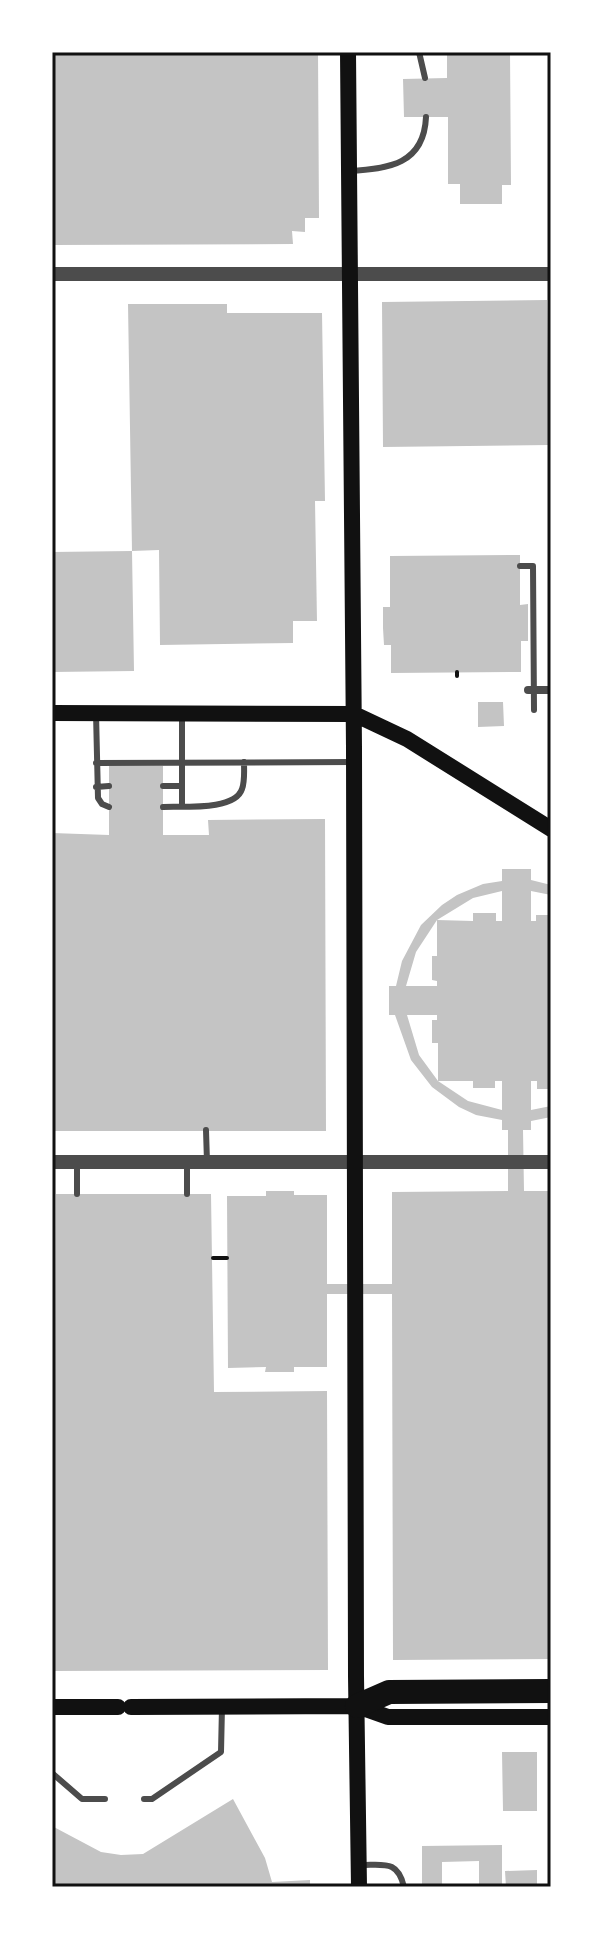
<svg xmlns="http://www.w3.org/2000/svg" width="603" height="1939" font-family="Jost,sans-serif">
  <rect width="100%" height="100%" fill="#fff"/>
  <path fill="#c4c4c4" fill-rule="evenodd" d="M 52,52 L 318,52 L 319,218 L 305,218 L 305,232 L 292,231 L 293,244 L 52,245 Z
    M 447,52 L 510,52 L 511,185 L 502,185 L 502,204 L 460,204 L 460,184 L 448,184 L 448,117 L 404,117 L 403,79 L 447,78 Z
    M 547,300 L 549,445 L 383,447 L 382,302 Z
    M 128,304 L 227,304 L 227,313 L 322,313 L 325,501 L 315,501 L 317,621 L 293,621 L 293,643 L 160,645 L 159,550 L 132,551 L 134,671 L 52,672 L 52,552 L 132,551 Z
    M 520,555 L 520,605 L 528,604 L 528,641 L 521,641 L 521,672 L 391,673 L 391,645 L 384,645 L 383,628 L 383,607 L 390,607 L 390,556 Z
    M 478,702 L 503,702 L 504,726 L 478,727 Z
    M 109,766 L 163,766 L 163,835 L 209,835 L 208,820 L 325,819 L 326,1131 L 52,1131 L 52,833 L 109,835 Z
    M 502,869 L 531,869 L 531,880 L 551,885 L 551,895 L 531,891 L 531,921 L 536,921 L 536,915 L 551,915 L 551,1089 L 537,1089 L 537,1081 L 531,1081 L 531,1110 L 551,1106 L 551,1117 L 531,1121 L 531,1130 L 523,1130 L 524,1191 L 551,1191 L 551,1659 L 393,1660 L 392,1294 L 327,1294 L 327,1367 L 294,1367 L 294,1372 L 265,1372 L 266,1367 L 228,1368 L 227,1196 L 266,1196 L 266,1191 L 294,1191 L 294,1195 L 327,1195 L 327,1284 L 392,1284 L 392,1192 L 508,1191 L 508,1130 L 502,1130 L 502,1120 L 476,1115 L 459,1107 L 432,1087 L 411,1060 L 395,1015 L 389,1015 L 389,986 L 396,986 L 402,961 L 421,925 L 442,905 L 457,895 L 483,884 L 502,881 ZM 502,891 L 502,921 L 496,921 L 496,913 L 473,913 L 473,921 L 437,920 L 437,956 L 432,956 L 432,980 L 437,981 L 437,986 L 406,986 L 416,952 L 437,920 L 473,898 ZM 407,1015 L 437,1015 L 437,1020 L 432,1020 L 432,1043 L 438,1043 L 438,1081 L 473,1081 L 473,1088 L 495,1088 L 495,1081 L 502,1081 L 502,1110 L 468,1101 L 438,1081 L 419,1055 Z
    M 56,1194 L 211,1194 L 214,1392 L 327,1391 L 328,1670 L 52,1671 L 52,1389 L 55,1389 Z
    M 502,1752 L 537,1752 L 537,1811 L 503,1811 Z
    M 233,1799 L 265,1858 L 272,1882 L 310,1880 L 310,1887 L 52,1887 L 52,1826 L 101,1852 L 121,1855 L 143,1854 Z
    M 502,1845 L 502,1887 L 479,1887 L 479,1861 L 442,1862 L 442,1887 L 422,1887 L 422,1846 Z
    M 537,1870 L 537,1887 L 506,1887 L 505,1871 Z"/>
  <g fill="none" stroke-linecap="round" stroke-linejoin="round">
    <path stroke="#111" stroke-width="4" d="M 457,672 L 457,676
      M 213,1258 L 227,1258"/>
    <path stroke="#4c4c4c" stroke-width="6" d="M 419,52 L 425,78
      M 349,171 C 389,169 424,164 426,117
      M 520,566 L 533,566 L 534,710
      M 96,713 L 98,798 L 102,804 L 109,807
      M 182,714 L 182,806
      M 96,763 L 354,762
      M 163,786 L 182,786
      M 96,787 L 109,786
      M 163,807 C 182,806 235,811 242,789 C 245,781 244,771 244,762
      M 206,1130 L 207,1162
      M 77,1194 L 77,1162
      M 187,1194 L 187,1162
      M 52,1773 L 82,1799 L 105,1799
      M 144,1799 L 152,1799 L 221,1752 L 222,1707
      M 361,1865 C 384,1865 398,1860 404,1887"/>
    <path stroke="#4c4c4c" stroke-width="8" d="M 528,690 L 551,690"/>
    <path stroke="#4c4c4c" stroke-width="14" d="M 52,274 L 551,274
      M 52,1162 L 551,1162"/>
    <path stroke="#111" stroke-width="16" d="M 348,52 L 354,748 L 356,1676 L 359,1887
      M 52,713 L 354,714 L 407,739 L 551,829
      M 52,1707 L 118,1707
      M 131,1707 L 357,1706 L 388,1717 L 551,1717"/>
    <path stroke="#111" stroke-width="24" d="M 357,1706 L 389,1692 L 551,1691"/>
  </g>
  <rect width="603" height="1939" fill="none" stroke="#ffffff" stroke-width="108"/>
  <rect x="54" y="54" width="495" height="1831" fill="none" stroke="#111" stroke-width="3"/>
</svg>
